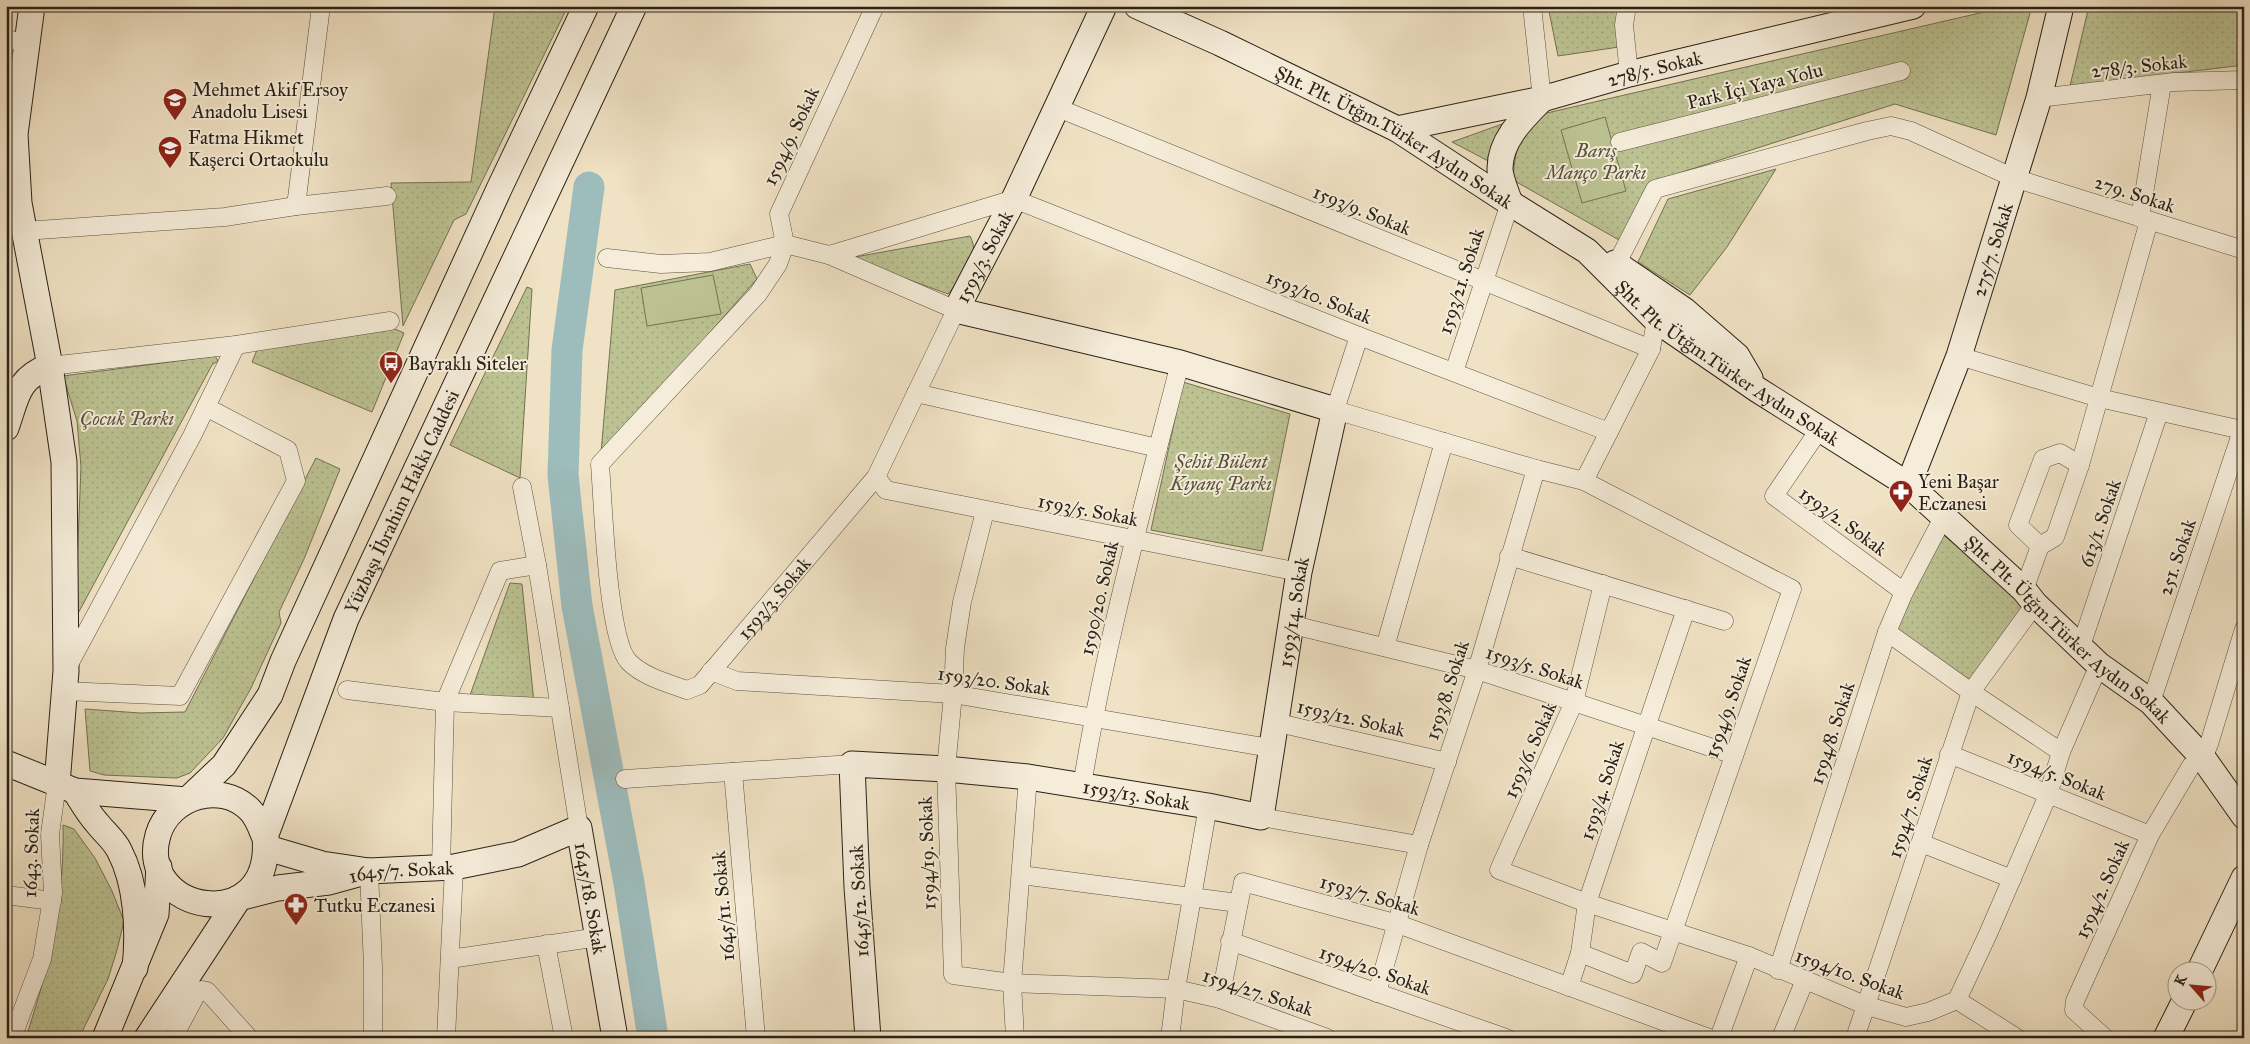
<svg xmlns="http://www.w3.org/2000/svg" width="2250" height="1044" font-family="'IM FELL Great Primer',serif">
  <defs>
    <pattern id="green-dots" width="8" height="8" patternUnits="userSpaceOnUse" patternTransform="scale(1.25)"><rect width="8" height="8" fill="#bcc292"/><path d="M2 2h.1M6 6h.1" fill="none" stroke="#a2a67d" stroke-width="1.8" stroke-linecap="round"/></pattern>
  </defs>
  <rect width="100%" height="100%" fill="#f0e2c4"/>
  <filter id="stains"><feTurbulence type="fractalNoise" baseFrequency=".004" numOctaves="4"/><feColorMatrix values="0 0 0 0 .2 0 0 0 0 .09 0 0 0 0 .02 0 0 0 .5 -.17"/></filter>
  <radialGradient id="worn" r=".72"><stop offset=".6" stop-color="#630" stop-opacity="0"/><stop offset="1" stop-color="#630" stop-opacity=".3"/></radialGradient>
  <path fill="url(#green-dots)" stroke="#727254" d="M 495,6 L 568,6 L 466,214 L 454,220 L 403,326 L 391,183 L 471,182 Z
    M 1548,6 L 1622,6 L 1619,47 L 1558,56 Z
    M 2010,6 L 2032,6 L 1996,135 L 1895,104 L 1651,182 L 1619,240 L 1513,180 C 1515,153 1517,135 1538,115 Z
    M 2089,6 L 2244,6 L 2244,65 L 2070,86 Z
    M 1502,124 L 1494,164 L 1452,142 Z
    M 1776,169 L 1727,247 L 1690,295 L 1638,262 L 1668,199 Z
    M 970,236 C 982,258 961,277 948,294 L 850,258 Z
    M 750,264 L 757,279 L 608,448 L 601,453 L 615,290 Z
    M 527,287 L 532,289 L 520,478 L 450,445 Z
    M 395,329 L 404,333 L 372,412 L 252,362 L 257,350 Z
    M 215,356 L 218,361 L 212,365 L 75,619 L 81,467 L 77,421 L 63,376 Z
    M 1183,382 L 1290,414 L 1262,551 L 1151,530 Z
    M 316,458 L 340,469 L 304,559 L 279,612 L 281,623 L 251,688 L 223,738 L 190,773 L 177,778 L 151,777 L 104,775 L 90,771 L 85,709 L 140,713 L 185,712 Z
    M 1941,533 L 2029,605 L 1968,682 L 1892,630 Z
    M 510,583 L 522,584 L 534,703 L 469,698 Z
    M 63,825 L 74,829 L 95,858 L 112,891 L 124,921 L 117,950 L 108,979 L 79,1038 L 26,1038 C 34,1012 42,986 49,960 C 59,918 64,868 63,825 Z"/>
  <path fill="#bcc292" stroke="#727254" d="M 1605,117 L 1626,191 L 1582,203 L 1561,130 Z
    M 713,275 L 721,314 L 647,326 L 641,288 Z"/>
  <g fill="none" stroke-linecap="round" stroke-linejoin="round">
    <path stroke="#9dbcbc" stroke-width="31" d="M 589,187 L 567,350 L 563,475 L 577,606 L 629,883 L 653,1038"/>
    <defs>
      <g id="street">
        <path d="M 1532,6 L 1542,99"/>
        <path d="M 1627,6 L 1624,25 L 1629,74"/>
        <path d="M 6,39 L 27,43"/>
        <path d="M 2039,98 L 2174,82 L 2244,80"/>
        <path d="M 1058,108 L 1651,349"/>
        <path d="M 1620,142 L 1901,71"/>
        <path d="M 296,206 L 321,6"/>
        <path d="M 2140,218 L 2162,84"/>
        <path d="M 24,231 L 225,217 L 296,206 L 387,196"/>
        <path id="s1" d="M 785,244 L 778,264 L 758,294 L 600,464 C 603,500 607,640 629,662 C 644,677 668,683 687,690 L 700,685 L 876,477 L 956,310 L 829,255 L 1014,199 L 1359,336 L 1609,432"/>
        <path d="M 829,255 L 785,244 L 779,214 L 875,6"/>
        <path d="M 607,258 L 661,264 L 710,262 L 785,244"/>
        <path d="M 1617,263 L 1655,189 L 1867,131 L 1891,126 L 1911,131 L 2014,178 L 2244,250"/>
        <path d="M 1359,336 L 1335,410 L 1536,469 L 1584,481 L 1651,349 L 1656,320"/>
        <path d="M 1959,356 L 2099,398 L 2242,430"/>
        <path d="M 50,366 L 236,345 L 390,321"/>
        <path d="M 1454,372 L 1510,203"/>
        <path d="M 916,393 L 1158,448"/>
        <path d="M 1819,430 L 1774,496 L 1904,592"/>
        <path d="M 876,477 L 886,490 L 1299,572"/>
        <path d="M 522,487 L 537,565 L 579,828"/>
        <path d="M 985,511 L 962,602 L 955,648 L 953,694 L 946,769 L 953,975 L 1012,983 L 1176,989 L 1220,999 L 1327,1038"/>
        <path d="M 2040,546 L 2018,525 L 2043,459 L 2060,453 L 2080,465"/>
        <path d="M 1509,556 L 1724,621"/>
        <path d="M 1603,584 L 1574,702 L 1499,870 L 1587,903 L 1749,956 L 1867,1006 L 1906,1017 L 1928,1012 L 1957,1000 L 1988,934 L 2048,795 L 2061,752 L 2099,665"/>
        <path d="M 2024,590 L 2040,546 L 2055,537 L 2080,465 L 2149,221"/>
        <path d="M 1289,624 L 1477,670 L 1734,755"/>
        <path d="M 1887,632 L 1971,692 L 2061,752"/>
        <path d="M 2081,646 L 2159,412"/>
        <path d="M 1385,647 L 1444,442"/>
        <path d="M 67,668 L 192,436 L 236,345"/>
        <path d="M 711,671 L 737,681 L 953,694 L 1270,748"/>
        <path d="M 347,690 L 445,702 L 560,708"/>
        <path d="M 64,691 L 180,696 L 296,481 L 288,450 L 206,407"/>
        <path d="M 2151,702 L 2244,425"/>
        <path d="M 1274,722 L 1447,762"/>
        <path d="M 1949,754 L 2150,835"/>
        <path d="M 733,772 L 756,1038"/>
        <path d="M 625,779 L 852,764"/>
        <path d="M 1082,786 C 1105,643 1144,503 1180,363"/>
        <path d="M 1261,817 L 1419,845"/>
        <path d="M 1921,843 L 2012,879"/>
        <path d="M 441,868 L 445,702 L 500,571 L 537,565"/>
        <path d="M 369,871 L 373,967 L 373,1038"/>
        <path d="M 1021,875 L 1238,903"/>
        <path d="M 6,895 L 52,901"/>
        <path d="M 1230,941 L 1506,1038"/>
        <path d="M 546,944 L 564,1038"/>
        <path d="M 1580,953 L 1633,974 L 1641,952 L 1662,963 L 1792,589 L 1584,481"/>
        <path d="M 450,959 L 599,937"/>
        <path d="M 1778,970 L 1887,632 L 1904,592 L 1944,516"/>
        <path d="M 1569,987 L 1580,953 L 1587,903 L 1686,609"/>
        <path d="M 1377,993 L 1419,845 L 1477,670 L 1536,469"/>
        <path d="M 1220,999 L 1243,882 L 1398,924 L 1709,1038"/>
        <path d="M 1957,1000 L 2017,1038"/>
        <path d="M 12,1038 L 42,959 L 53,893 L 50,834 L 57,784"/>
        <path d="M 173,1038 L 196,995 L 202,990 L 207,991 L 249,1038"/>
        <path d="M 446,1038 L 454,867"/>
        <path d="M 1015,1038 L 1012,983 L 1028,777"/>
        <path d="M 1170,1038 L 1176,989 L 1208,806"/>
        <path d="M 1719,1038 L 1749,956"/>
        <path d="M 1781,1038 L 1805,980"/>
        <path d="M 1855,1038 L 1971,692 L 2035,604"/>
        <path d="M 2105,1038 L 2074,1010 L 2075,1001 L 2150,835 L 2191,766 L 2203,758 L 2209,744 L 2244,629"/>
      </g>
      <g id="secondary">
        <path d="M 32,6 L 15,134 L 19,203 L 50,366 L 64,462 L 66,671 L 57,784"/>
        <path id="s2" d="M 1137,6 L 1220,43 L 1397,129 L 1510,203 L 1587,251 L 1656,320 L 1758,390 L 1910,486 L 2024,590 L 2035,604 L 2099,665 L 2151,702 L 2203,758 L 2244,816"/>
        <path id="s3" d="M 1397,129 L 1542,99 L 1629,74 L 1913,6"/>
        <path d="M 1510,203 C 1507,193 1501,181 1500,170 C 1499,141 1523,118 1542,99"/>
        <path d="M 1615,263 L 1684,310 L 1737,356 L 1750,378"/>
        <path d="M 6,428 C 17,397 17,378 50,366"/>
        <path id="s4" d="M 1908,486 L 1959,356 L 2039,98 L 2061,6"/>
        <path d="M 6,763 L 75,791 L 187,800"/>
        <path d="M 75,791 C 82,802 88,813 97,823 C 104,832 114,840 119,850 C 137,884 139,931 135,968"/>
        <path d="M 187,800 L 224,765 L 270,695 L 283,661 L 499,189 L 586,6"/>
        <path id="s5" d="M 369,871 L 322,864 L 271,849 C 262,837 261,821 250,810 C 220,780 169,797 158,835 C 135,913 274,939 265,837 L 346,619 L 634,6"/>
        <path id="s6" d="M 239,898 L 278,888 L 329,882 L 369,871 L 454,867 L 518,854 L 579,828 L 615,1038"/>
        <path d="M 2199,972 L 2244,878"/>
        <path d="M 105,1038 L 156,914 L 159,867"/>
        <path d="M 147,1038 L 239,898"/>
        <path id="s7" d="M 868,1038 L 857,887 L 852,764 L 946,769 L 1028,777 L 1208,806 L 1261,817 L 1299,572 L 1335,410 L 1180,363 L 956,310 L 1014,199 L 1104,6"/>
        <path d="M 2166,1038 L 2184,1002"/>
      </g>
    </defs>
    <use href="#street" stroke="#5b5142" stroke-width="19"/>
    <use href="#secondary" stroke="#292117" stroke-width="27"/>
    <use href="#street" stroke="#f5ecd9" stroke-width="18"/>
    <use href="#secondary" stroke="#f5ecd9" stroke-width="25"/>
  </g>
  <defs>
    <symbol id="school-pin" viewBox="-11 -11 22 30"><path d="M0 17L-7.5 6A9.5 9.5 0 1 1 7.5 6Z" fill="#8f2418" stroke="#f5ecd9"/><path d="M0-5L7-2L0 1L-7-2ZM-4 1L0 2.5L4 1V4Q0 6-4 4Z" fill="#fff"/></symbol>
    <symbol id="bus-pin" viewBox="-11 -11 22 30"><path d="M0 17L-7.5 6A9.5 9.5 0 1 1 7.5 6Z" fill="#8f2418" stroke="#f5ecd9"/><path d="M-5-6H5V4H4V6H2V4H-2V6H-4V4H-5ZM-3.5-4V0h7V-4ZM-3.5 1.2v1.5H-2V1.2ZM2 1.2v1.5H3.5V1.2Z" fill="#fff"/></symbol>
    <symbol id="pharmacy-pin" viewBox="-11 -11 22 30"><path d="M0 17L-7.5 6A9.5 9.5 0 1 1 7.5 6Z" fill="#8f2418" stroke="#f5ecd9"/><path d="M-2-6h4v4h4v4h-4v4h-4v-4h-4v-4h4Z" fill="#fff"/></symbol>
  </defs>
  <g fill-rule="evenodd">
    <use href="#school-pin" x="161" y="86" width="28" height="38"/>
    <use href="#school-pin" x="156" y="134" width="28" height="38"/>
    <use href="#bus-pin" x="377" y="349" width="28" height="38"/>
    <use href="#pharmacy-pin" x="1887" y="478" width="28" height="38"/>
    <use href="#pharmacy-pin" x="282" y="891" width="28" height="38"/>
  </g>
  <g text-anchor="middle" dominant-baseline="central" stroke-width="4" stroke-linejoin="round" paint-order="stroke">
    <g font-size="19" fill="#292117" stroke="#f5ecd9">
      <text transform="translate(2139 66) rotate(-6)">278/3. Sokak</text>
      <text stroke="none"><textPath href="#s3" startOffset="265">278/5. Sokak</textPath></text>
      <text transform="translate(1755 86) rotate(-14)">Park İçi Yaya Yolu</text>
      <text transform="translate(791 136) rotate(-65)">1594/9. Sokak</text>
      <text stroke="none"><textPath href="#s2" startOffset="289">Şht. Plt. Ütğm.Türker Aydın Sokak</textPath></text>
      <text transform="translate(2135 194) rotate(18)">279. Sokak</text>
      <text transform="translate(1362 210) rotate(22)">1593/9. Sokak</text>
      <text stroke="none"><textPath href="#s4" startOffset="251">275/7. Sokak</textPath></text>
      <text stroke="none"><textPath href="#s7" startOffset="1554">1593/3. Sokak</textPath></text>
      <text transform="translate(1461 281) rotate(-72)">1593/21. Sokak</text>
      <text transform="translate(1319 297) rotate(22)">1593/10. Sokak</text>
      <text stroke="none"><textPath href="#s2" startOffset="694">Şht. Plt. Ütğm.Türker Aydın Sokak</textPath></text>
      <text stroke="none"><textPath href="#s5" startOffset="822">Yüzbaşı İbrahim Hakkı Caddesi</textPath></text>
      <text transform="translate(1088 510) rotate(11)">1593/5. Sokak</text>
      <text transform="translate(1843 521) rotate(36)">1593/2. Sokak</text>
      <text transform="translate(2100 523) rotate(-71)">613/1. Sokak</text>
      <text transform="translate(2177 557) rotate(-71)">251. Sokak</text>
      <text stroke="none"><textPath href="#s1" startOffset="684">1593/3. Sokak</textPath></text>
      <text transform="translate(1099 598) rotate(-77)">1590/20. Sokak</text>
      <text stroke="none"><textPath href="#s7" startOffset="895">1593/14. Sokak</textPath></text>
      <text stroke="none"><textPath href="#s2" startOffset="1128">Şht. Plt. Ütğm.Türker Aydın Sokak</textPath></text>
      <text transform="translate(1535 667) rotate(18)">1593/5. Sokak</text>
      <text transform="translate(994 681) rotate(8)">1593/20. Sokak</text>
      <text transform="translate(1447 690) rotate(-72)">1593/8. Sokak</text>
      <text transform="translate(1728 707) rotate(-71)">1594/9. Sokak</text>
      <text transform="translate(1351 718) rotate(13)">1593/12. Sokak</text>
      <text transform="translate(1832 733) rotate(-72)">1594/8. Sokak</text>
      <text transform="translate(1530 750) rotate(-66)">1593/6. Sokak</text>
      <text transform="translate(2057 775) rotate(22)">1594/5. Sokak</text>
      <text transform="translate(1602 790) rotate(-72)">1593/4. Sokak</text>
      <text stroke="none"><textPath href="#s7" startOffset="561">1593/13. Sokak</textPath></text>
      <text transform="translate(1910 807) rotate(-72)">1594/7. Sokak</text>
      <text transform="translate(31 853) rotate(-88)">1643. Sokak</text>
      <text transform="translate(927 853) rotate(-92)">1594/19. Sokak</text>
      <text stroke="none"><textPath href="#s6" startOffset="165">1645/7. Sokak</textPath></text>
      <text transform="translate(2102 889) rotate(-66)">1594/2. Sokak</text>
      <text transform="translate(1370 895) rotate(16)">1593/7. Sokak</text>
      <text stroke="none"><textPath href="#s6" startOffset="421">1645/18. Sokak</textPath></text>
      <text transform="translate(859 901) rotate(-93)">1645/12. Sokak</text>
      <text transform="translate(723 906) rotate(-95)">1645/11. Sokak</text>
      <text transform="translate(1375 970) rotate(19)">1594/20. Sokak</text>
      <text transform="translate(1850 974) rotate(20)">1594/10. Sokak</text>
      <text transform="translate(1258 992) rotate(18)">1594/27. Sokak</text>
    </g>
    <g font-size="19" fill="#292117" stroke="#f5ecd9" text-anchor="start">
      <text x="192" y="89">Mehmet Akif Ersoy<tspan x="192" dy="22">Anadolu Lisesi</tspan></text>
      <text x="188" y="137">Fatma Hikmet<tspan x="188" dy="22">Kaşerci Ortaokulu</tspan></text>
      <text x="408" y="363">Bayraklı Siteler</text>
      <text x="1918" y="481">Yeni Başar<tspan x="1918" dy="22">Eczanesi</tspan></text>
      <text x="314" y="905">Tutku Eczanesi</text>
    </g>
    <g font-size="19" font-style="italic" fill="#55513c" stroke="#f5ecd9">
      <text x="1596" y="150">Barış<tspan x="1596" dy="22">Manço Parkı</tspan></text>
      <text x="127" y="418">Çocuk Parkı</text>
      <text x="1221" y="461">Şehit Bülent<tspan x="1221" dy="22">Kıyanç Parkı</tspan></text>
    </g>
  </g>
  <rect width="2250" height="1044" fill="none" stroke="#f0e2c4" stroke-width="25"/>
  <rect x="8" y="8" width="2235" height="1029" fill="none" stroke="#292117" stroke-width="2.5"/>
  <rect x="12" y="12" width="2225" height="1019" fill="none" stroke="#292117"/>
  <g transform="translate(2192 986) rotate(297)"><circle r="24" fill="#f5ecd9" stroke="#a39b8b"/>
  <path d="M0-4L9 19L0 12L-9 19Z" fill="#8f2418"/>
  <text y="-8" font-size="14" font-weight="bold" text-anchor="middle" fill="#292117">K</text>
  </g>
  <rect width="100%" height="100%" filter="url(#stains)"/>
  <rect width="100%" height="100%" fill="url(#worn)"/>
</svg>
